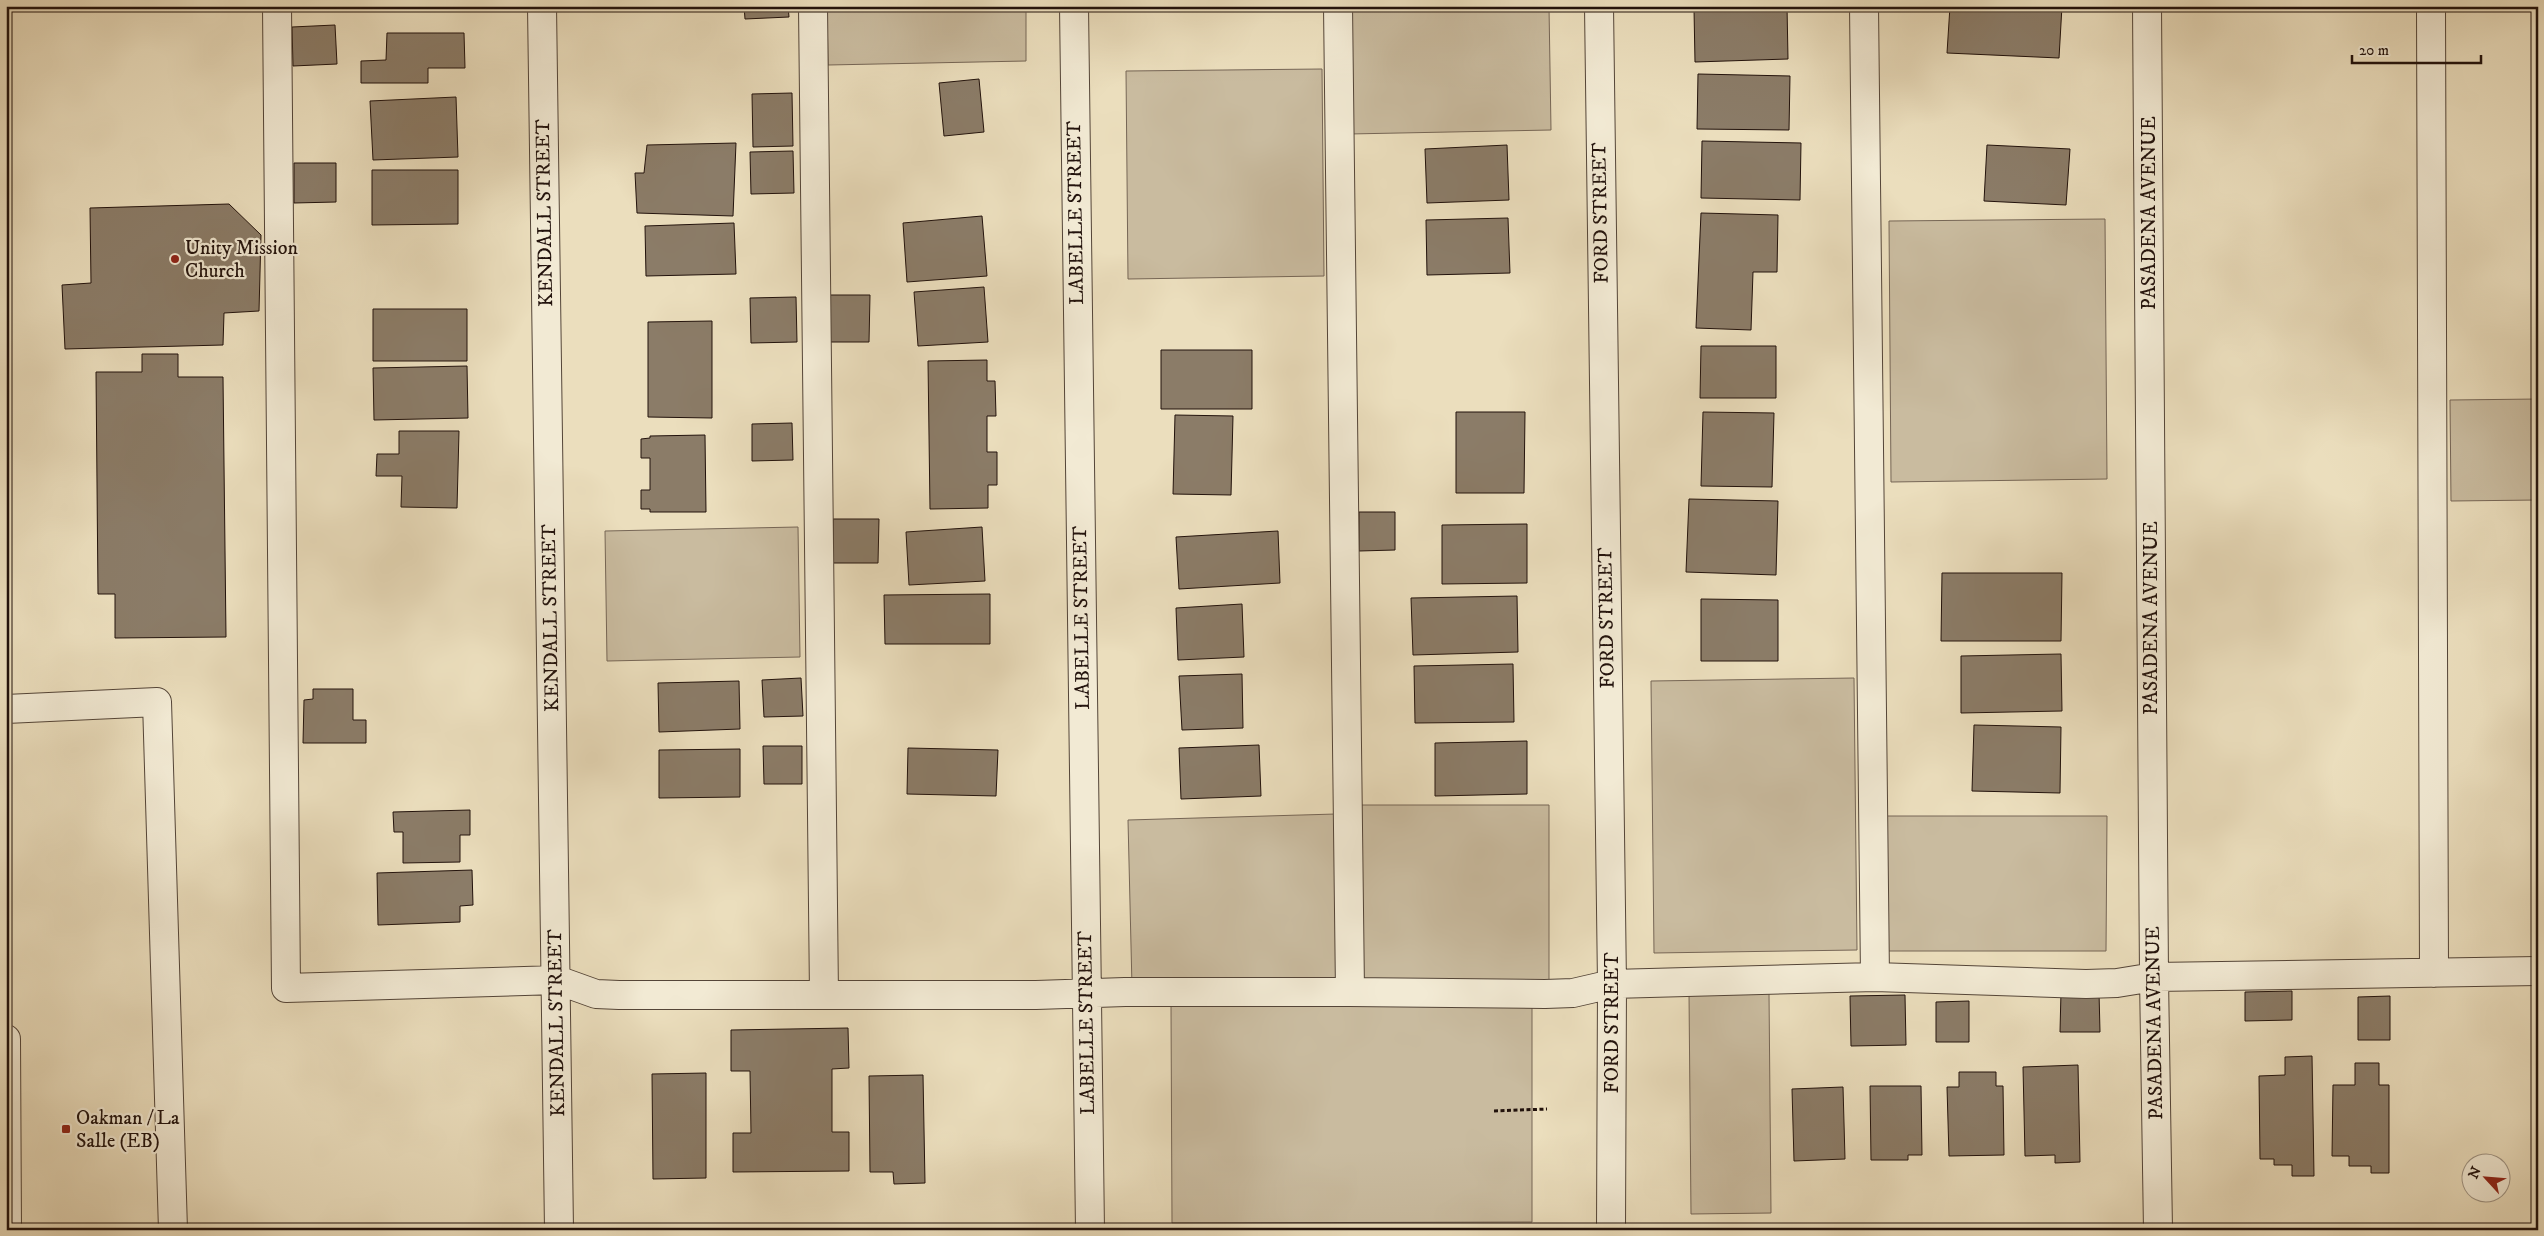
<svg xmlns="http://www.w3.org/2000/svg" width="2544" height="1236" font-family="'IM FELL DW Pica',serif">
  <rect width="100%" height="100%" fill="#ebdebd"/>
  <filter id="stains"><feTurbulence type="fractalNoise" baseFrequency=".004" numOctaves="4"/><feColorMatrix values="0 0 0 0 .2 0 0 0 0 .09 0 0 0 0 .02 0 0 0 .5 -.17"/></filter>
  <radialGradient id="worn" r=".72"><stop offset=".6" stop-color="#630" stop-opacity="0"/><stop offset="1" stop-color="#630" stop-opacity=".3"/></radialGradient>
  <path fill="#c9bb9f" stroke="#766656" d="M 827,6 L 1026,6 L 1026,61 L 828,65 Z
    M 1549,7 L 1551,130 L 1349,134 L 1348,10 Z
    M 1322,69 L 1324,276 L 1128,279 L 1126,71 Z
    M 2105,219 L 2107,479 L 1891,482 L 1889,221 Z
    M 2538,399 L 2538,500 L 2451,501 L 2450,400 Z
    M 798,527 L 800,657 L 607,661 L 605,531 Z
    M 1854,678 L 1857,950 L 1654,953 L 1651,681 Z
    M 1358,805 L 1549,805 L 1549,985 L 1357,985 Z
    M 1336,814 L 1340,981 L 1132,987 L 1128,820 Z
    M 1886,816 L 2107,816 L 2106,951 L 1886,951 Z
    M 1769,992 L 1771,1213 L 1691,1214 L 1689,993 Z
    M 1532,1004 L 1532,1222 L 1172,1223 L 1171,1006 Z"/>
  <path fill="#8b7c68" stroke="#22120c" d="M 744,6 L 788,6 L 789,17 L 745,19 Z
    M 1787,6 L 1788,59 L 1695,62 L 1694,9 Z
    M 1950,6 L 2062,6 L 2059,58 L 1947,53 Z
    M 335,25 L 337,64 L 293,66 L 292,27 Z
    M 387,33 L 464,33 L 465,68 L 428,68 L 428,83 L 361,83 L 361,61 L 386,60 Z
    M 1698,74 L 1790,76 L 1789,130 L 1697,129 Z
    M 979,79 L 984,132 L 944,136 L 939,83 Z
    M 792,93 L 793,146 L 753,147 L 752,94 Z
    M 456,97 L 458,157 L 373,160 L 370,101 Z
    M 1702,141 L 1801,143 L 1800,200 L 1701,198 Z
    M 736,143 L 733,216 L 637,213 L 635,173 L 644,173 L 647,145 Z
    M 1507,145 L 1509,200 L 1427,203 L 1425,149 Z
    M 1987,145 L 2070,149 L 2066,205 L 1984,201 Z
    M 793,151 L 794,193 L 751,194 L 750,152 Z
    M 294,163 L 336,163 L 336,202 L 294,203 Z
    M 372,170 L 458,170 L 458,224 L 372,225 Z
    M 229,204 L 261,235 L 259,311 L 224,313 L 223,345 L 65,349 L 62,285 L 91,283 L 90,208 Z
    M 1701,213 L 1778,215 L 1777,272 L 1753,272 L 1751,330 L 1696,328 Z
    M 982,216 L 987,276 L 907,282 L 903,223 Z
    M 1508,218 L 1510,273 L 1427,275 L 1426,220 Z
    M 734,223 L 736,274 L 646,276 L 645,226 Z
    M 984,287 L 988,342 L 918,346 L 914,292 Z
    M 830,295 L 870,295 L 869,342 L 830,342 Z
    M 796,297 L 797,342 L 751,343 L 750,298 Z
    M 373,309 L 467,309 L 467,361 L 373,361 Z
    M 712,321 L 712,418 L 648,417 L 648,322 Z
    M 1701,346 L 1776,346 L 1776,398 L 1700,398 Z
    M 1161,350 L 1252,350 L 1252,409 L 1161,409 Z
    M 142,354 L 178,354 L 178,377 L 223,377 L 226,637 L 115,638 L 115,594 L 98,594 L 96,372 L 142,372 Z
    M 987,360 L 987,381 L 995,381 L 996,416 L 987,416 L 987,452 L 997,452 L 997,485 L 988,485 L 988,508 L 930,509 L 928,361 Z
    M 467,366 L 468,418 L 374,420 L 373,368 Z
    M 1456,412 L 1525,412 L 1524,493 L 1456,493 Z
    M 1703,412 L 1774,413 L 1772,487 L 1701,486 Z
    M 1175,415 L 1233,416 L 1231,495 L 1173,494 Z
    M 792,423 L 793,460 L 752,461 L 752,424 Z
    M 399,431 L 459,431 L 457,508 L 401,507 L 402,476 L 376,476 L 377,454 L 399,454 Z
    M 705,435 L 706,512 L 650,512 L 650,509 L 641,509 L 641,490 L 650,490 L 650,458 L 641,458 L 641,439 L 650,438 L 650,436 Z
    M 1689,499 L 1778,501 L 1776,575 L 1686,572 Z
    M 1359,512 L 1395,512 L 1395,550 L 1359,551 Z
    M 833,519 L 879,519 L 878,563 L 833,563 Z
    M 1527,524 L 1527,583 L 1442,584 L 1442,525 Z
    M 982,527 L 985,581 L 909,585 L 906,532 Z
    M 1278,531 L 1280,583 L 1179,589 L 1176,537 Z
    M 1942,573 L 2062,573 L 2061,641 L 1941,641 Z
    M 990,594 L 990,644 L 885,644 L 884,595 Z
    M 1517,596 L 1518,652 L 1413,655 L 1411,598 Z
    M 1701,599 L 1778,600 L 1778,661 L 1701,661 Z
    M 1242,604 L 1244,657 L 1178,660 L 1176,608 Z
    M 2061,654 L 2062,711 L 1961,713 L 1961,656 Z
    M 1513,664 L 1514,722 L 1415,723 L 1414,666 Z
    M 1242,674 L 1243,728 L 1182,730 L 1179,676 Z
    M 801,678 L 803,716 L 764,717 L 762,680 Z
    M 739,681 L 740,729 L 659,732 L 658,683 Z
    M 313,689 L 353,689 L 353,720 L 366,720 L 366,743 L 303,743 L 304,700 L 313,699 Z
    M 1974,725 L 2061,727 L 2060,793 L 1972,791 Z
    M 1527,741 L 1527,794 L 1435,796 L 1435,743 Z
    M 1259,745 L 1261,796 L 1181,799 L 1179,748 Z
    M 763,746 L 802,746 L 802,784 L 764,784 Z
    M 908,748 L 998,750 L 996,796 L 907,794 Z
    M 740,749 L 740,797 L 659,798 L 659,750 Z
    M 470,810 L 470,835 L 460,835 L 460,862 L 403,863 L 403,832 L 394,832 L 393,812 Z
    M 472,870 L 473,905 L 460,906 L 460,922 L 378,925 L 377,873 Z
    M 2292,991 L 2292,1020 L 2245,1021 L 2245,992 Z
    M 2061,992 L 2099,992 L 2100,1032 L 2060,1032 Z
    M 1905,995 L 1906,1045 L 1851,1046 L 1850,996 Z
    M 2390,996 L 2390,1040 L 2358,1040 L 2358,997 Z
    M 1969,1001 L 1969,1042 L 1936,1042 L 1936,1002 Z
    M 848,1028 L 849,1068 L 832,1069 L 832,1132 L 849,1132 L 849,1171 L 733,1172 L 733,1133 L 751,1133 L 750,1071 L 731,1071 L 731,1030 Z
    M 2312,1056 L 2314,1176 L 2292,1176 L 2292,1165 L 2274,1165 L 2274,1159 L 2260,1159 L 2259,1076 L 2285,1075 L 2285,1057 Z
    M 2355,1063 L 2379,1063 L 2379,1085 L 2389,1085 L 2389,1173 L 2371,1173 L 2371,1166 L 2349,1166 L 2349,1156 L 2332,1156 L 2333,1085 L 2355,1085 Z
    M 2078,1065 L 2080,1162 L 2055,1163 L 2055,1155 L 2025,1156 L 2023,1067 Z
    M 1959,1072 L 1996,1072 L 1996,1086 L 2003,1086 L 2004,1155 L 1949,1156 L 1947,1087 L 1959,1087 Z
    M 706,1073 L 706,1178 L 653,1179 L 652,1074 Z
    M 923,1075 L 925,1183 L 894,1184 L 893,1172 L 870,1172 L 869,1076 Z
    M 1870,1086 L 1921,1086 L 1922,1155 L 1908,1155 L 1908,1160 L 1871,1160 Z
    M 1843,1087 L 1845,1159 L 1794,1161 L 1792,1089 Z"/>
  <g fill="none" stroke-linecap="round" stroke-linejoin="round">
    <defs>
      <path id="minor" d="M 277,6 L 286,988 L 557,980 L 596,994 L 619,995 L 1036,995 L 1125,992 L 1350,992 L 1545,994 L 1573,993 L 1612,984 L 1875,977 L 2086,984 L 2117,983 L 2154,977 L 2538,971
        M 542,6 L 559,1230
        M 813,6 L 824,995
        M 1074,6 L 1090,1230
        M 1338,6 L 1350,992
        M 1599,6 L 1612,984 L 1611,1230
        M 1864,6 L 1875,977
        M 2147,6 L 2154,977 L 2158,1230
        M 2431,6 L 2434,973
        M 6,709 L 157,702 L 173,1230
        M 6,1039 L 7,1230"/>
    </defs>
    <use href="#minor" stroke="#544538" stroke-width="30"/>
    <path stroke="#22120c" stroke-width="3" stroke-dasharray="4 2.5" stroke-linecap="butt" d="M 1494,1111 L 1547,1109"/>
    <use href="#minor" stroke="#f2ead4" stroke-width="28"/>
  </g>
  <g fill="#8f2418" stroke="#f2ead4" stroke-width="2">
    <circle cx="175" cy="259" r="5"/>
    <rect x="61" y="1124" width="10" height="10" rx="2.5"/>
  </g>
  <g text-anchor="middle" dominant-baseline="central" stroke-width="4.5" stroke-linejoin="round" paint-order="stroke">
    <g font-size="20" fill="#22120c" stroke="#f2ead4">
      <text transform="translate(545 213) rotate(-91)">KENDALL STREET</text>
      <text transform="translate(1076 213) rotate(-91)">LABELLE STREET</text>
      <text transform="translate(1601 213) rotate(-91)">FORD STREET</text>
      <text transform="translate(2149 213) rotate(-90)">PASADENA AVENUE</text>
      <text transform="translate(551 618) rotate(-91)">KENDALL STREET</text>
      <text transform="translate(1082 618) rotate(-91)">LABELLE STREET</text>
      <text transform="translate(1607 618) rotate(-91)">FORD STREET</text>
      <text transform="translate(2151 618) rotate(-90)">PASADENA AVENUE</text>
      <text transform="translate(557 1023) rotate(-91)">KENDALL STREET</text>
      <text transform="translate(1087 1023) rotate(-91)">LABELLE STREET</text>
      <text transform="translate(1612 1023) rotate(-90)">FORD STREET</text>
      <text transform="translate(2155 1023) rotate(-91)">PASADENA AVENUE</text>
    </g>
    <g font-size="20" fill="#22120c" stroke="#f2ead4" text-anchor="start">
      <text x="185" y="248">Unity Mission<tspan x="185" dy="23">Church</tspan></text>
      <text x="76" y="1118">Oakman / La<tspan x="76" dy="23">Salle (EB)</tspan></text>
    </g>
  </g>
  <rect width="2544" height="1236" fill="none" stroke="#ebdebd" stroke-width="25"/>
  <rect x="8" y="8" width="2529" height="1221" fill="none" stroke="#22120c" stroke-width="2.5"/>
  <rect x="12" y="12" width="2519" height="1211" fill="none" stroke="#22120c"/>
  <g transform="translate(2486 1178) rotate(296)"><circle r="24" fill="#f2ead4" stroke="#9f9484"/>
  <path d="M0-4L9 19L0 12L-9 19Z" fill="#8f2418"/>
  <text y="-8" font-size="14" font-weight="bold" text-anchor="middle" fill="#22120c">N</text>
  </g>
  <path d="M2352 55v8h129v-8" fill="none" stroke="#22120c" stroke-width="2.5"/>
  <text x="2359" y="55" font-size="15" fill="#22120c" stroke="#f2ead4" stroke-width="4" paint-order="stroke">20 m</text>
  <rect width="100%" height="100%" filter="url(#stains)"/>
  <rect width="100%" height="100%" fill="url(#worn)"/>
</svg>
